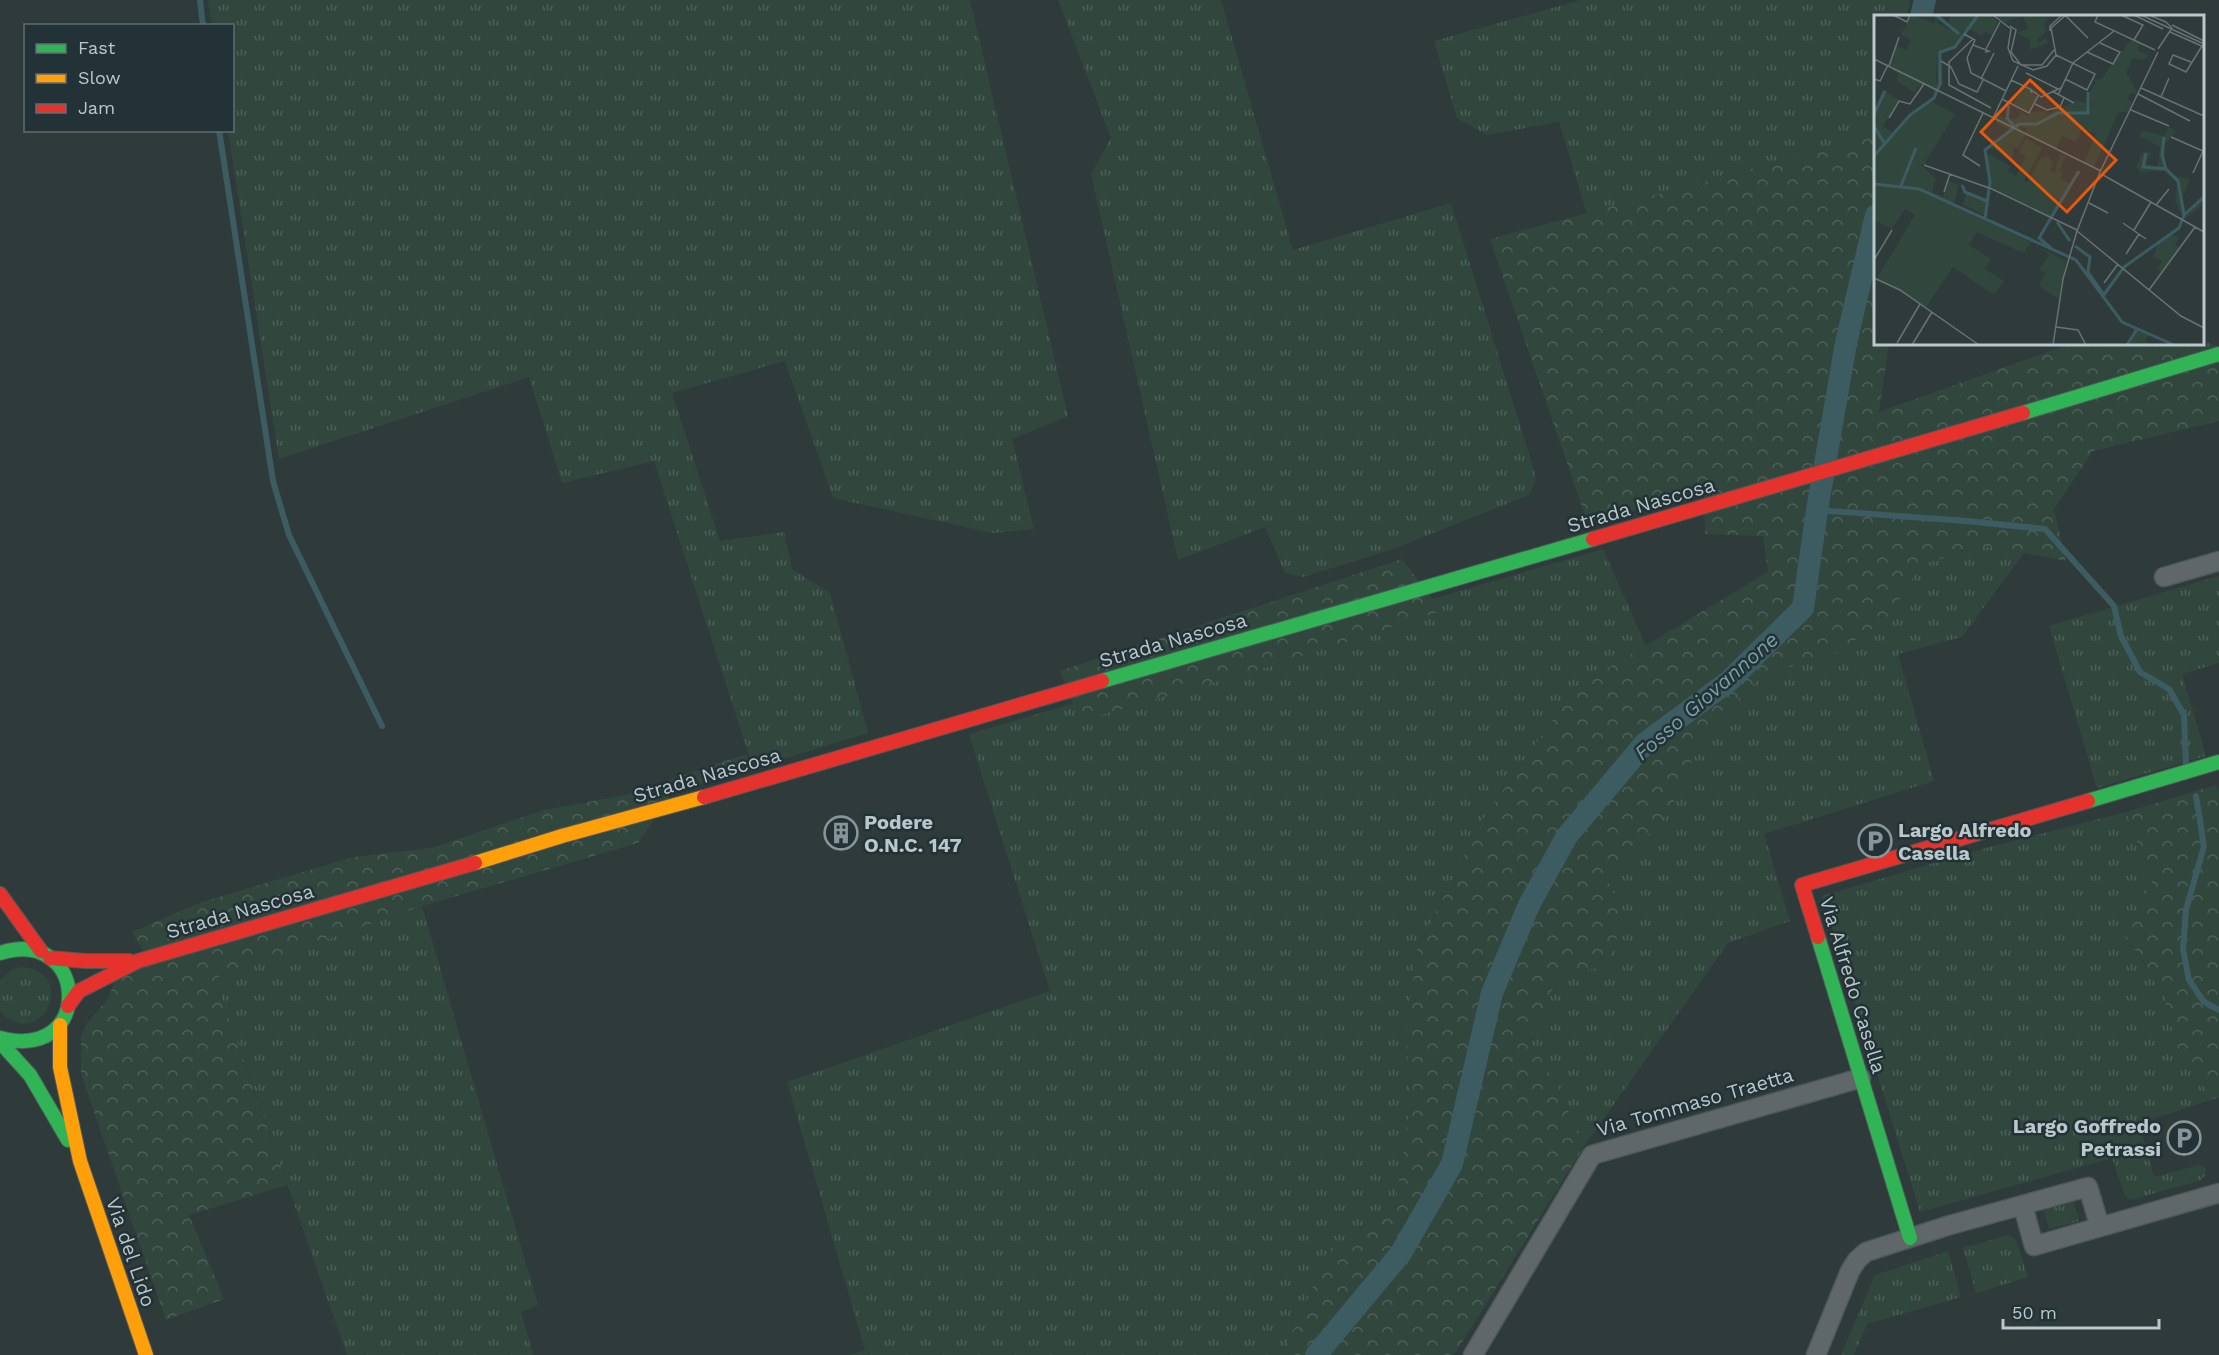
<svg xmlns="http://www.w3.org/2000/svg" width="2219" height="1355" font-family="'Work Sans',sans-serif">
  <defs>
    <pattern id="grass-tufts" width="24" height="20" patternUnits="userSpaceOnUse" patternTransform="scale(1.5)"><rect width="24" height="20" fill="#31473e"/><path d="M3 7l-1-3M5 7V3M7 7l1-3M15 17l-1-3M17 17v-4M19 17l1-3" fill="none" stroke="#4d6059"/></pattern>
    <pattern id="forest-crowns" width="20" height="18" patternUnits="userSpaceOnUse" patternTransform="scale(1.5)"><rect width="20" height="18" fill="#31473e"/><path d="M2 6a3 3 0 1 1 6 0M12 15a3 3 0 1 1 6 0" fill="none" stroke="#4d6059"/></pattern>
  </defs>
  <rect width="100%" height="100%" fill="#2f3a3b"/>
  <path fill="url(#grass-tufts)" d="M 208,0 L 970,0 L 1068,416 L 1012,439 L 1034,529 L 993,533 L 833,498 L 785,361 L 672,393 L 720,541 L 784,532 L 792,569 L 830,593 L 868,733 L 753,768 L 654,461 L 562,483 L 529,377 L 279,459 L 228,131 L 232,130 L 232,26 L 212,25 Z
    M 1058,0 L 1221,0 L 1293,250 L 1451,203 L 1533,467 L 1536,480 L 1529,495 L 1390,550 L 1303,577 L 1285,573 L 1265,527 L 1178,560 L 1091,174 L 1111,138 Z
    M 1581,0 L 1910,0 L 1907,16 L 1876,16 L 1875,136 L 1587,214 L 1559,122 L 1486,135 L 1457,118 L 1434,41 Z
    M 1989,546 L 2024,553 L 1962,637 L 1898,654 L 1934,781 L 1764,834 L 1790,921 L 1728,943 L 1583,1148 L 1561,1093 L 1530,1041 L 1558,978 L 1625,917 L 1608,882 L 1671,808 L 1705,733 L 1762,675 L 1832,655 L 1888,619 L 1921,564 Z
    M 1603,549 L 1646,646 L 1575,688 L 1481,822 L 1417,950 L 1406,1036 L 1411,1098 L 1395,1208 L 1331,1248 L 1287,1344 L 1279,1355 L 850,1355 L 865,1350 L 787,1082 L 1050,991 L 969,734 Z
    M 2219,576 L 2219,663 L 2182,674 L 2206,756 L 2097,788 L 2049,626 Z
    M 2126,812 L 2152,881 L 2125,938 L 2163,989 L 2179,1055 L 2214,1099 L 2139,1123 L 2154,1177 L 2199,1165 L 2206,1169 L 2205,1176 L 2199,1181 L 2130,1200 L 2125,1196 L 2112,1158 L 1920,1212 L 1822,896 L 1986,848 Z
    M 422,906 L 538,1305 L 521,1312 L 533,1355 L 347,1355 L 215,978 Z
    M 23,967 C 81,975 38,1054 0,1011 L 0,980 L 13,969 Z
    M 2074,1202 L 2079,1221 L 2049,1229 L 2044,1210 Z
    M 2008,1235 L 2014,1238 L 2017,1242 L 2028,1277 L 1976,1293 L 1963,1248 Z
    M 1948,1251 L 1961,1297 L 1867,1324 L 1854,1355 L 1841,1355 L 1875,1275 Z"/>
  <path fill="url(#forest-crowns)" d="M 1875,136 L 1876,344 L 1889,344 L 1879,412 L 2070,344 L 2202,344 L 2203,341 L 2219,347 L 2219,421 L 2093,451 L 2054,509 L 2066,561 L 1989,546 L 1921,564 L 1888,619 L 1832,655 L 1762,675 L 1705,733 L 1671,808 L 1608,882 L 1625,917 L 1606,966 L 1558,978 L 1530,1040 L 1561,1093 L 1583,1148 L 1456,1352 L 1452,1355 L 1279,1355 L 1287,1344 L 1331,1248 L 1395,1208 L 1411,1098 L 1406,1036 L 1417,950 L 1481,822 L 1575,688 L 1768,572 L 1763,536 L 1705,534 L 1704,489 L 1588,524 L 1490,239 Z
    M 1402,559 L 1441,611 L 1275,665 L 1080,721 L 1060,671 Z
    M 746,754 L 753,768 L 672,793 L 638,843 L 422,906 L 215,978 L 287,1185 L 189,1215 L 224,1299 L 166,1320 L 81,1074 L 81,1037 L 86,1024 L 108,999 L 116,977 L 150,963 L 132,932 L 202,902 L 354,857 L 431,848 L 544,810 L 626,795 Z
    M 2216,785 L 2219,793 L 2219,1098 L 2214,1099 L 2178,1055 L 2163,989 L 2125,937 L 2152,881 L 2126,812 Z"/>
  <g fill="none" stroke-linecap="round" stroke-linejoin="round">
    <path stroke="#3d5c62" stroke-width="6" d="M 200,0 L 203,26
      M 219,130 L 273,481 L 289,535 L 382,726
      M 1817,510 L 1966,521 L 2045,529 L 2114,606 L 2121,636 L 2140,672 L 2169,689 L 2184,715 L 2186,764
      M 2196,796 L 2204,846 L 2186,910 L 2183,949 L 2189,980 L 2204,1002 L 2219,1010"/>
    <path stroke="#3d5c62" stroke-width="22" d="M 1921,16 L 1925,0
      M 1316,1355 L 1401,1253 L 1452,1164 L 1492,993 L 1529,905 L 1567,836 L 1645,743 L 1729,681 L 1803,608 L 1817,510 L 1846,343 L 1876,215"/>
    <defs>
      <path id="street" d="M 2164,577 L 2219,561
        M 2100,1227 L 2219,1193
        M 1473,1355 L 1592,1155 L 1861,1078
        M 1816,1355 L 1850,1271 L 1857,1260 L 1866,1252 L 1950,1225 L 2088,1187 L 2100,1227 L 2034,1246 L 2023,1206"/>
      <path id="fast" d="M 2023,413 L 2219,354
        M 1102,681 L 1593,539
        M 2088,801 L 2219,762
        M 1818,937 L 1910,1238
        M 0,953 C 88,925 96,1063 0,1038
        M 0,1042 L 30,1075 L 68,1140"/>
      <path id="slow" d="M 475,863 L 562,836 L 704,797
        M 60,1025 L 60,1067 L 80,1161 L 146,1355"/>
      <path id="jam" d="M 1593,539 L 2023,413
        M 704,797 L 1102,681
        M 0,894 L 41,951
        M 1818,937 L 1802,885 L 2088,801
        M 50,958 L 85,961 L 129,961
        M 68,1006 L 79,991 L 138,961 L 475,863"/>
    </defs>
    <use href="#street" stroke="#4e5759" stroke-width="21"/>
    <use href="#fast" stroke="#4e5759" stroke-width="16"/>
    <use href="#slow" stroke="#4e5759" stroke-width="16"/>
    <use href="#jam" stroke="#4e5759" stroke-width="16"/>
    <use href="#street" stroke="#5f6769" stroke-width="18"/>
    <use href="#fast" stroke="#30b455" stroke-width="14"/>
    <use href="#slow" stroke="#ff9f0a" stroke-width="14"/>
    <use href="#jam" stroke="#e5322d" stroke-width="14"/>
  </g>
  <defs>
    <symbol id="building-ring" viewBox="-11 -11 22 22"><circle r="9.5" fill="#223236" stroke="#899699" stroke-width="1.5"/><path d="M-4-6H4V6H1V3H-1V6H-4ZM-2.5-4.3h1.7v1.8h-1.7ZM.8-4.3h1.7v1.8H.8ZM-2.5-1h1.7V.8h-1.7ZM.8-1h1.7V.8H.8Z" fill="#899699"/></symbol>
    <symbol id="parking-ring" viewBox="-11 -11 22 22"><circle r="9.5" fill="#223236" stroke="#899699" stroke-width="1.5"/><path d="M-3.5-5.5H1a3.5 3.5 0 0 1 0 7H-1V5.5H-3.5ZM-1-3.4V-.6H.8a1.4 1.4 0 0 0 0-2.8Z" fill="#899699"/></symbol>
  </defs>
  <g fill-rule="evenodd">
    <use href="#building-ring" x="822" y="814" width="38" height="38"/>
    <use href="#parking-ring" x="1856" y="822" width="38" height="38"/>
    <use href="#parking-ring" x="2165" y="1119" width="38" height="38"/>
  </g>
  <g text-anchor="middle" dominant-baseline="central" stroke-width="5" stroke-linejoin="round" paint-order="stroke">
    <g font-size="20" fill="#bac7cb" stroke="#223236">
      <text transform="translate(1641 505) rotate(-16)">Strada Nascosa</text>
      <text transform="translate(1173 640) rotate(-16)">Strada Nascosa</text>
      <text transform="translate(707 775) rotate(-16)">Strada Nascosa</text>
      <text transform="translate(240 911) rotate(-16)">Strada Nascosa</text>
      <text transform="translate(1853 985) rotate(73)">Via Alfredo Casella</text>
      <text transform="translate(1695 1102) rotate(-16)">Via Tommaso Traetta</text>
      <text transform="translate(131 1252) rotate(71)">Via del Lido</text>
    </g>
    <g font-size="20" font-weight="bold" fill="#bac7cb" stroke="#223236" text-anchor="start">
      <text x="864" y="822">Podere<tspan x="864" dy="23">O.N.C. 147</tspan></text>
      <text x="1898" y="830">Largo Alfredo<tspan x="1898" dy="23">Casella</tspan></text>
      <text x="2161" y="1126" text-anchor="end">Largo Goffredo<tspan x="2161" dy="23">Petrassi</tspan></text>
    </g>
    <g font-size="21" font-style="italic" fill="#769fa6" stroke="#223236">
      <text transform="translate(1706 696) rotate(-41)">Fosso Giovannone</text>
    </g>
  </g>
  <g transform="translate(1874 15)">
    <rect width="330" height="330" fill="#2f3a3b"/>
    <path d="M 37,0 L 60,8 L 62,2 L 64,8 L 85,20 L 79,31 L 63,38 L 62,71 L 16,50 L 22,30 L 32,35 L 37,25 L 27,20 ZM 257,25 L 266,29 L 263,35 L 276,41 L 268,45 L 259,43 L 252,58 L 263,76 L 262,80 L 256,78 L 254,84 L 258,87 L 254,96 L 244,98 L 220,152 L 210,147 L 222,119 L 208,114 L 202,127 L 188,121 L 182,134 L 151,118 L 153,113 L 165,112 L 183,100 L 196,98 L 187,93 L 203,85 L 218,91 L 214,79 L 222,68 L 219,64 L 227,64 ZM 24,58 L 43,71 L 42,78 L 24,67 ZM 150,72 L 163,81 L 155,97 L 140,89 ZM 11,77 L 25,85 L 9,111 L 18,117 L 58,82 L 58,87 L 81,99 L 50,149 L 46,149 L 62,164 L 58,177 L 69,182 L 74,166 L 85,170 L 79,191 L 157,227 L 149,238 L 103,217 L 95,230 L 117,244 L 111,254 L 130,266 L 120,280 L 79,252 L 52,292 L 3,263 L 41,200 L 31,194 L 18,214 L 0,205 L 0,111 L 9,126 L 10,125 L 0,108 L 0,100 ZM 173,96 L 172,102 L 154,108 L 135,103 L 143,104 L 147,97 L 155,101 L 157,97 ZM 152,123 L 168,133 L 150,166 L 153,167 L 167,143 L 174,141 L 179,148 L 176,155 L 181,158 L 186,138 L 192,141 L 185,156 L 189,158 L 186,164 L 199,170 L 177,202 L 117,172 L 111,137 L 136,151 L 134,157 L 142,161 L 152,141 L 144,137 ZM 125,124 L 139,132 L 139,144 L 115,132 ZM 92,178 L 113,187 L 110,200 L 89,189 Z" fill="#31473e"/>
    <path d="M 57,0 L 67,0 L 74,12 L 88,19 L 80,34 L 67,39 L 69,69 L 58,85 L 60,77 L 52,69 L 45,72 L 18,55 L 18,50 L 64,69 L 63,38 L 79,31 L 85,20 ZM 186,93 L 204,95 L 203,101 L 183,100 L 173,110 L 157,114 L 145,112 L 151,120 L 144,134 L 125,125 L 135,114 L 122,108 L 121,100 L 154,108 ZM 295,112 L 303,116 L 290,130 L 292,153 L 299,160 L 316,164 L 309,183 L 312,196 L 320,191 L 323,184 L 329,185 L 326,193 L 310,205 L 301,186 L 303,168 L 290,156 L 266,157 L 262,151 L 269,136 L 277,137 L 272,149 L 283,151 L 285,145 L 286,132 L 266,121 L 268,115 L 290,121 ZM 160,230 L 192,246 L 184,284 L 165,271 L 171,259 L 165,254 L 176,240 ZM 263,315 L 275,320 L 270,325 L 277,330 L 254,330 Z" fill="#31473e"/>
    <path d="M 77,0 L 117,0 L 124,7 L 118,20 L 111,16 L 108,21 L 93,13 L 87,19 L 74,12 ZM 177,0 L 173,4 L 176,8 L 172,6 L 170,12 L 173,16 L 163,25 L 165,28 L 172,22 L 174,28 L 156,35 L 156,25 L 142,18 L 154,13 L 149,2 L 136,4 L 133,8 L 122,2 ZM 297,219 L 305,223 L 301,230 L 307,233 L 288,258 L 283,254 L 288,246 L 279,242 L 284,229 Z" fill="#31473e"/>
    <path fill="none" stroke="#3d5c62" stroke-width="3" d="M 62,0 L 85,19M 135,90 L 133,103 L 141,112M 0,99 L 11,76M 0,111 L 11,129M 290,122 L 288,140 L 292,154M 272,138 L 269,152 L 292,154 L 304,166 L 310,200M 0,141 L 36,100 L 60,83 L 66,69 L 66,37 L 81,32 L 104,0M 0,169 L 45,174 L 202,245 L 248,307 L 300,330M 88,170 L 91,177 L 113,186M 27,171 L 42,133M 111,204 L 116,167 L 111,135 L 145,109 L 163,109 L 184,98 L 214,98 L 214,77M 183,207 L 196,226M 201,231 L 216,242 L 214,257 L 230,280M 178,234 L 165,223 L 205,156M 229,281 L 250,252 L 305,213 L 310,200 L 330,182M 253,330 L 263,314"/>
    <path fill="none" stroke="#677275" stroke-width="1.5" d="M 19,0 L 33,7 L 36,0M 119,0 L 137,14 L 134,33 L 139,46 L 159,55 L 173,51 L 182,40 L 177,13 L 192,0M 224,0 L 221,7 L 281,35M 247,0 L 269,10 L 260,25M 260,0 L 289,14M 267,0 L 330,29M 275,0 L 292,7M 192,1 L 214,23M 298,10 L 330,26M 136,11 L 142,15 L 137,37 L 147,50 L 168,50 L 180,35M 176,16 L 176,11 L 188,0M 296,17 L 330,32M 90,19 L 101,25 L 93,43 L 97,58 L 132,76M 99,24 L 75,47 L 75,70 L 117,93M 99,30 L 115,36 L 111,37M 112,34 L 126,7M 284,34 L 298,13 L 292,7M 213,37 L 239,49 L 246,37 L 226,28M 182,40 L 221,59 L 213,75 L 191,64M 0,44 L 227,156M 67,46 L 77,52 L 85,69 L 103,77 L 109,65M 317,47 L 299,40 L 295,49 L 312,57 L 328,31M 15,51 L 25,22M 152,58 L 184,74M 0,64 L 6,66 L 14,50M 107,64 L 120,38M 137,65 L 156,74M 267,73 L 330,101M 178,76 L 200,88M 158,78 L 156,74 L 167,82 L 187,73M 264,79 L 316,106M 184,80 L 199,48 L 240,16M 287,82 L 295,63M 128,84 L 155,98 L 164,81M 161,89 L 173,95 L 186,92 L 190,83M 257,95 L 295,111M 15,103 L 25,86 L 36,89 L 50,69M 119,103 L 144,51M 297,122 L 329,136M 50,150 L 118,174 L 203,215M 106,151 L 89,140 L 109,98M 319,158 L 330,134M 229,160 L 330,217M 70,177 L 76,159M 215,188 L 234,198M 282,190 L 295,174M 249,208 L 272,224M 260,215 L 277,187M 203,216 L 307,301 L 330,313M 252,239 L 265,219M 0,245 L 18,215M 0,263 L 26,275 L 105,330M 230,268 L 244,249M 275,275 L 321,212M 182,312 L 204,315 L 212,330M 23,328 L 46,289M 38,330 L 58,297M 179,330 L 189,264 L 203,216 L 226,157 L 284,37"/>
    <path fill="#e8590c" fill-opacity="0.15" stroke="#e8590c" stroke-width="3" d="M 156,65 L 242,145 L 193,197 L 107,117 Z"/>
    <rect width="330" height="330" fill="none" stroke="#bac7cb" stroke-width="3"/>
  </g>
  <rect x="24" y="24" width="210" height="108" fill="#223236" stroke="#5f6e72" stroke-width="1.5"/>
  <rect x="36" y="44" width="30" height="9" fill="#30b455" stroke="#5f6e72" stroke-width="1.5"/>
  <text x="78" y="54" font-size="18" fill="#bac7cb">Fast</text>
  <rect x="36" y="74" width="30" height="9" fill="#ff9f0a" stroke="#5f6e72" stroke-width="1.5"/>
  <text x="78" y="84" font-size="18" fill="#bac7cb">Slow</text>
  <rect x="36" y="104" width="30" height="9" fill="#e5322d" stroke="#5f6e72" stroke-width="1.5"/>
  <text x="78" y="114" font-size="18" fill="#bac7cb">Jam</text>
  <path d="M2003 1319v9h156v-9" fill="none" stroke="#bac7cb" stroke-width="3"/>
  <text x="2012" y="1319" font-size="18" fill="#bac7cb" stroke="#223236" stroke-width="4.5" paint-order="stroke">50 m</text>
</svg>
